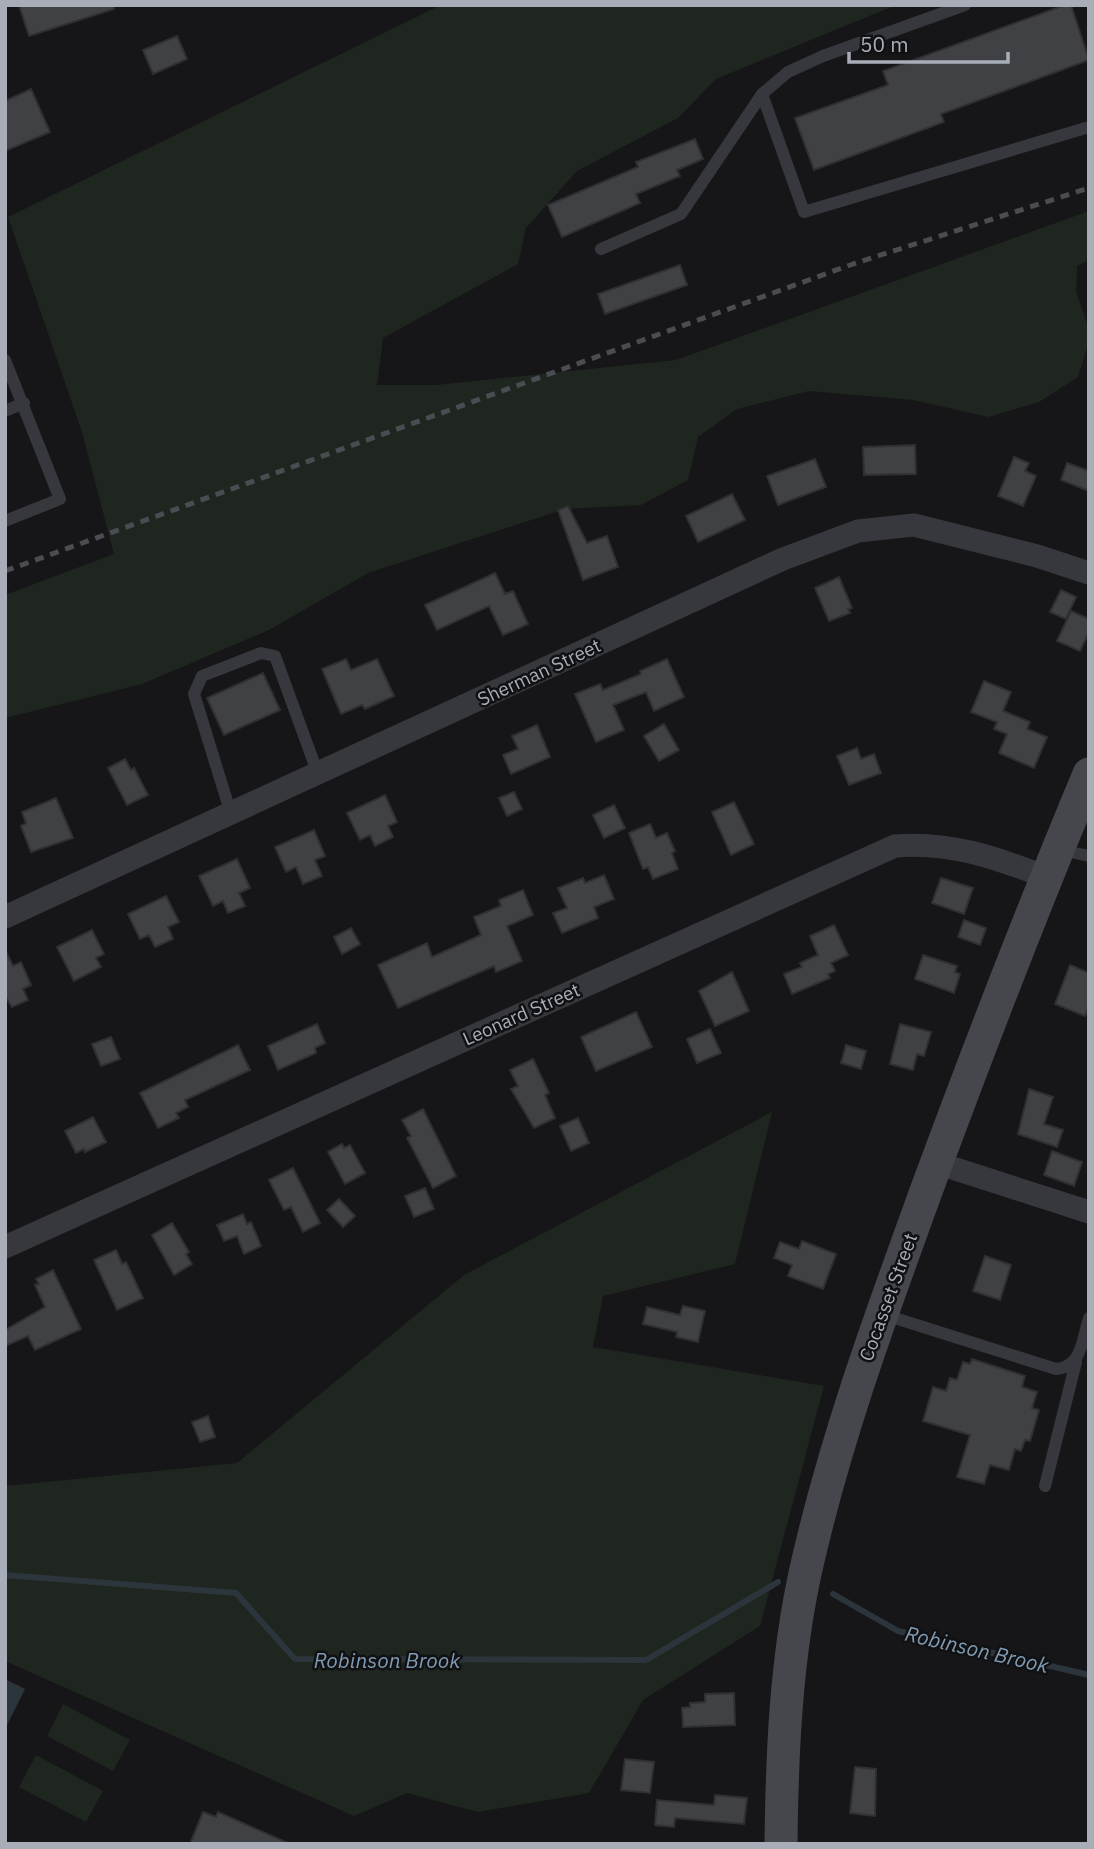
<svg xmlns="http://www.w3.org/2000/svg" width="1094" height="1849" font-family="'IBM Plex Sans',sans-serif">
  <rect width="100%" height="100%" fill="#161618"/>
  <path fill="#1e261f" d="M 441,5 L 896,5 L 716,79 L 678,118 L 577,171 L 526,228 L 518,264 L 383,338 L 377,385 L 436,385 L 676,360 L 1089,211 L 1089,260 L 1077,266 L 1076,291 L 1089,330 L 1089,341 L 1078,377 L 1039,402 L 988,417 L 913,400 L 809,391 L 737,409 L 698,437 L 688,480 L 641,505 L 565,509 L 368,573 L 269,630 L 142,684 L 5,718 L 5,595 L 114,554 L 82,432 L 8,217 Z
    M 772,1112 L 735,1264 L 603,1296 L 593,1347 L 824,1386 L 760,1626 L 643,1700 L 589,1793 L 478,1812 L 407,1793 L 354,1816 L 5,1661 L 5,1486 L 237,1463 L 464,1275 Z
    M 63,1704 L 130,1740 L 113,1771 L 47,1736 Z
    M 36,1755 L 103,1791 L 86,1822 L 19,1787 Z"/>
  <path fill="#2c353c" d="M 5,1679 L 25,1689 L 5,1729 Z"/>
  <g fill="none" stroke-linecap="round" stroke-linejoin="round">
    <path stroke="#2c353c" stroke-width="6" d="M 5,1575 L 236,1593 L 295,1659 L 646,1660 L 778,1582
      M 833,1594 L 898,1631 L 1089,1675"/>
  </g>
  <path fill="#404145" stroke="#303034" stroke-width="2" d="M 19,5 L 114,5 L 114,9 L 29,36 Z
    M 1065,5 L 1071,5 L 1089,60 L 941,114 L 944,122 L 814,170 L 795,118 L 888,85 L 883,71 Z
    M 177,36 L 187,59 L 153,74 L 143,50 Z
    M 31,89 L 50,132 L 5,151 L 5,101 Z
    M 695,139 L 703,159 L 677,170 L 680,176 L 636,194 L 640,203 L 562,237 L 548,205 L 638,167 L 636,162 Z
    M 680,265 L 687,285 L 605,314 L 598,294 Z
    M 915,445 L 916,474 L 864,475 L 863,447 Z
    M 1014,457 L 1029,463 L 1025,471 L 1036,476 L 1023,506 L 998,496 Z
    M 815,459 L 826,487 L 778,505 L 767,476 Z
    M 1067,463 L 1089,471 L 1089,491 L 1061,480 Z
    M 732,494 L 745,520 L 698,542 L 686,516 Z
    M 568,506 L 587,543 L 607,536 L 618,567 L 583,580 L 558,510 Z
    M 495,573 L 505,594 L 513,591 L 528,624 L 503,635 L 489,606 L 437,630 L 425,605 Z
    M 839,577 L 852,608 L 848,609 L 850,613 L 829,621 L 815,588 Z
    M 1061,590 L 1076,597 L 1066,619 L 1050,612 Z
    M 1071,611 L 1089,619 L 1089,632 L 1080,651 L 1057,641 Z
    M 346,659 L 351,670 L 377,659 L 394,696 L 365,709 L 362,705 L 341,714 L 322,669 Z
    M 667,659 L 684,697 L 654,711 L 646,692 L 613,705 L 624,730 L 596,742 L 575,694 L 600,684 L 603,690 L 641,674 L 640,671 Z
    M 263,673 L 280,710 L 224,735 L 207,698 Z
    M 984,681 L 1011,692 L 1003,711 L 1030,722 L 1027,729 L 1047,737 L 1034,768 L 999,753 L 1007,734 L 994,729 L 997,722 L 971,712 Z
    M 664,724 L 679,750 L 659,761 L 644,736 Z
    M 537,725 L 550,757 L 511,774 L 503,755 L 518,749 L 512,736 Z
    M 857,748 L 861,759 L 874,754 L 881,773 L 849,785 L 837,756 Z
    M 125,759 L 131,770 L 134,768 L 148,795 L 127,805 L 108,768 Z
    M 514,792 L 522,809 L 507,816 L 499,798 Z
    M 385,795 L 397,822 L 388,826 L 393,837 L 375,846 L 370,835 L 360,840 L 347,813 Z
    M 56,798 L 73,838 L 31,852 L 21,826 L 26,823 L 22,812 Z
    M 734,802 L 754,844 L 731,855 L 712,812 Z
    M 614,805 L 625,828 L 604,838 L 593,815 Z
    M 650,824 L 656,838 L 667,833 L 675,851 L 672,853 L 678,869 L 653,879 L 648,867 L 643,869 L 629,833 Z
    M 314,830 L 325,856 L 315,860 L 322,876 L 303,884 L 296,867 L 286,872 L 275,847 Z
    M 237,859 L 250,888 L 239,893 L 245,906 L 228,913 L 223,901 L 213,906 L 199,876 Z
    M 604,875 L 614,899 L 594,907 L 598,918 L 562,933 L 553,913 L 567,908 L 558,888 L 583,878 L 585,883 Z
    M 941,878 L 973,888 L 964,914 L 932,903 Z
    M 523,890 L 533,915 L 507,926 L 522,961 L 496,972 L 494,966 L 398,1008 L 378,965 L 427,943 L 432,957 L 481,935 L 474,917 L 501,906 L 499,900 Z
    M 166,896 L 179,922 L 168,927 L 173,939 L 155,947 L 149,935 L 140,939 L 128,914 Z
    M 964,920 L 986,928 L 980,945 L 958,937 Z
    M 834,925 L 848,955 L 831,963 L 835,971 L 828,974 L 830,978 L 792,994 L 784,974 L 802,967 L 800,963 L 818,955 L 810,936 Z
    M 351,928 L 360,944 L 342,954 L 334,937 Z
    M 92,930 L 104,954 L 96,958 L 101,967 L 74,981 L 57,947 Z
    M 5,950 L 13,966 L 21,962 L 31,985 L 23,989 L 28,1000 L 12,1007 L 5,996 Z
    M 923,955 L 957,966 L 955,972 L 960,974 L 954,993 L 915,979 Z
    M 1070,965 L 1089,973 L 1089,1007 L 1085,1016 L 1055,1004 Z
    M 732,972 L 749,1011 L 715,1026 L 699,991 Z
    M 636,1012 L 652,1047 L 596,1071 L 581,1037 Z
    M 317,1024 L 325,1043 L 315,1048 L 316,1053 L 278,1070 L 268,1046 Z
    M 900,1024 L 931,1032 L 924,1056 L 917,1054 L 913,1070 L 890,1064 Z
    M 710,1029 L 721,1053 L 697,1063 L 687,1039 Z
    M 111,1037 L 120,1059 L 101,1066 L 92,1044 Z
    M 238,1045 L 250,1070 L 185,1100 L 188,1107 L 176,1113 L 179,1118 L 158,1128 L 140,1093 Z
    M 846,1045 L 866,1051 L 861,1069 L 841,1063 Z
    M 533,1059 L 549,1093 L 545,1095 L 555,1118 L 534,1128 L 511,1089 L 518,1086 L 510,1070 Z
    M 1029,1089 L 1053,1097 L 1044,1124 L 1063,1130 L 1057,1147 L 1018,1134 Z
    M 423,1109 L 456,1176 L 433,1188 L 407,1138 L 411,1136 L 402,1120 Z
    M 93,1117 L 106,1142 L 85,1152 L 84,1149 L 76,1153 L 65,1131 Z
    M 578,1118 L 589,1143 L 571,1151 L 560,1126 Z
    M 342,1144 L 344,1148 L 350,1145 L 365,1173 L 345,1184 L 328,1152 Z
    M 1052,1151 L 1082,1162 L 1074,1186 L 1044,1175 Z
    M 293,1168 L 320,1223 L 303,1232 L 291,1207 L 284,1210 L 269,1180 Z
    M 425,1188 L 434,1209 L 414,1217 L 405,1196 Z
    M 339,1199 L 355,1216 L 343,1227 L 327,1210 Z
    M 243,1214 L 247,1224 L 251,1222 L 261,1246 L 244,1254 L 237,1236 L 224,1241 L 217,1225 Z
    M 172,1223 L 189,1252 L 186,1254 L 192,1264 L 174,1275 L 152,1235 Z
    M 802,1241 L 836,1254 L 823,1289 L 788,1276 L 792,1265 L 774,1258 L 780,1242 L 799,1249 Z
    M 116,1250 L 122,1264 L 126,1262 L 143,1298 L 117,1310 L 94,1260 Z
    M 985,1256 L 1011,1265 L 1000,1300 L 973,1291 Z
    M 53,1270 L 81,1329 L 35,1350 L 28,1336 L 5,1346 L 5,1330 L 45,1307 L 35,1285 L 39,1284 L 36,1279 Z
    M 683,1306 L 705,1311 L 698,1342 L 676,1337 L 677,1332 L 643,1324 L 647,1307 L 680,1315 Z
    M 972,1359 L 1025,1376 L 1022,1387 L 1037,1392 L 1032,1408 L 1039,1410 L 1030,1441 L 1025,1440 L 1021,1451 L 1015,1449 L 1009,1470 L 990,1465 L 984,1484 L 957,1477 L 970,1435 L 923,1421 L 933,1387 L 946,1391 L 950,1378 L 957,1380 L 963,1362 L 970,1364 Z
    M 208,1416 L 215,1437 L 200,1442 L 192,1422 Z
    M 734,1693 L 735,1725 L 683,1727 L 682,1708 L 690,1707 L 690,1703 L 705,1702 L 705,1694 Z
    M 625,1759 L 654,1762 L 650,1793 L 621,1790 Z
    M 855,1767 L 876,1769 L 875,1816 L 850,1813 Z
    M 715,1795 L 747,1798 L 744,1824 L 675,1818 L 674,1827 L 655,1825 L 657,1800 L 714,1805 Z
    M 203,1812 L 216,1817 L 218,1812 L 290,1844 L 190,1844 Z"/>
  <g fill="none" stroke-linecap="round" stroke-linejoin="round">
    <path stroke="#37383d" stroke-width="12" d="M 762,94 L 804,212 L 1089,127
      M 601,249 L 681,214 L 762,94 L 788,72 L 823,56 L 965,5
      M 5,360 L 60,499 L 5,521
      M 5,411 L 24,403
      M 231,814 L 194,694 L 202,676 L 261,653 L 275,656 L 318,774
      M 1061,850 L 1089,856
      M 882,1314 L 1056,1369 C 1082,1367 1082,1340 1089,1318
      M 1045,1486 L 1076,1362"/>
    <path stroke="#37383d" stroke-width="23" d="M 5,917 L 783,559 L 858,531 L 914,525 L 1037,556 L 1089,573
      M 937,1163 L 1089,1212
      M 5,1247 L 895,846 C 949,841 997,858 1046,877"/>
    <path stroke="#45474d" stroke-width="33" d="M 781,1844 C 782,1752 786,1659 806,1569 C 835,1440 880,1318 925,1194 C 977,1053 1031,913 1089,774"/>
    <path stroke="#4a4c52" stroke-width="5" stroke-dasharray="9 7" stroke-linecap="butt" d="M 5,571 L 853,264 L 1089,188"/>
  </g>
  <g text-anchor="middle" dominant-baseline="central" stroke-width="5" stroke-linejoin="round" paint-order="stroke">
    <g font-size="19" fill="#a8adb8" stroke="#111113">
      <text transform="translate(539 672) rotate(-25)">Sherman Street</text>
      <text transform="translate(521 1014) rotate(-24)">Leonard Street</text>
      <text transform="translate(888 1297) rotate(-70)">Cocasset Street</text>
    </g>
    <g font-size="21" font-style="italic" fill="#7f9bb3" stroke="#111113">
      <text transform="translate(977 1649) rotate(13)">Robinson Brook</text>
      <text x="387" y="1660">Robinson Brook</text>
    </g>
  </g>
  <rect width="1094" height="1849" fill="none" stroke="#a8adb8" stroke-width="14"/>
  <path d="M849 52v10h159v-10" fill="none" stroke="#a8adb8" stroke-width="3.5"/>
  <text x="860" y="52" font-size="21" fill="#a8adb8" stroke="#111113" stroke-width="5" paint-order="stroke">50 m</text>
</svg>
